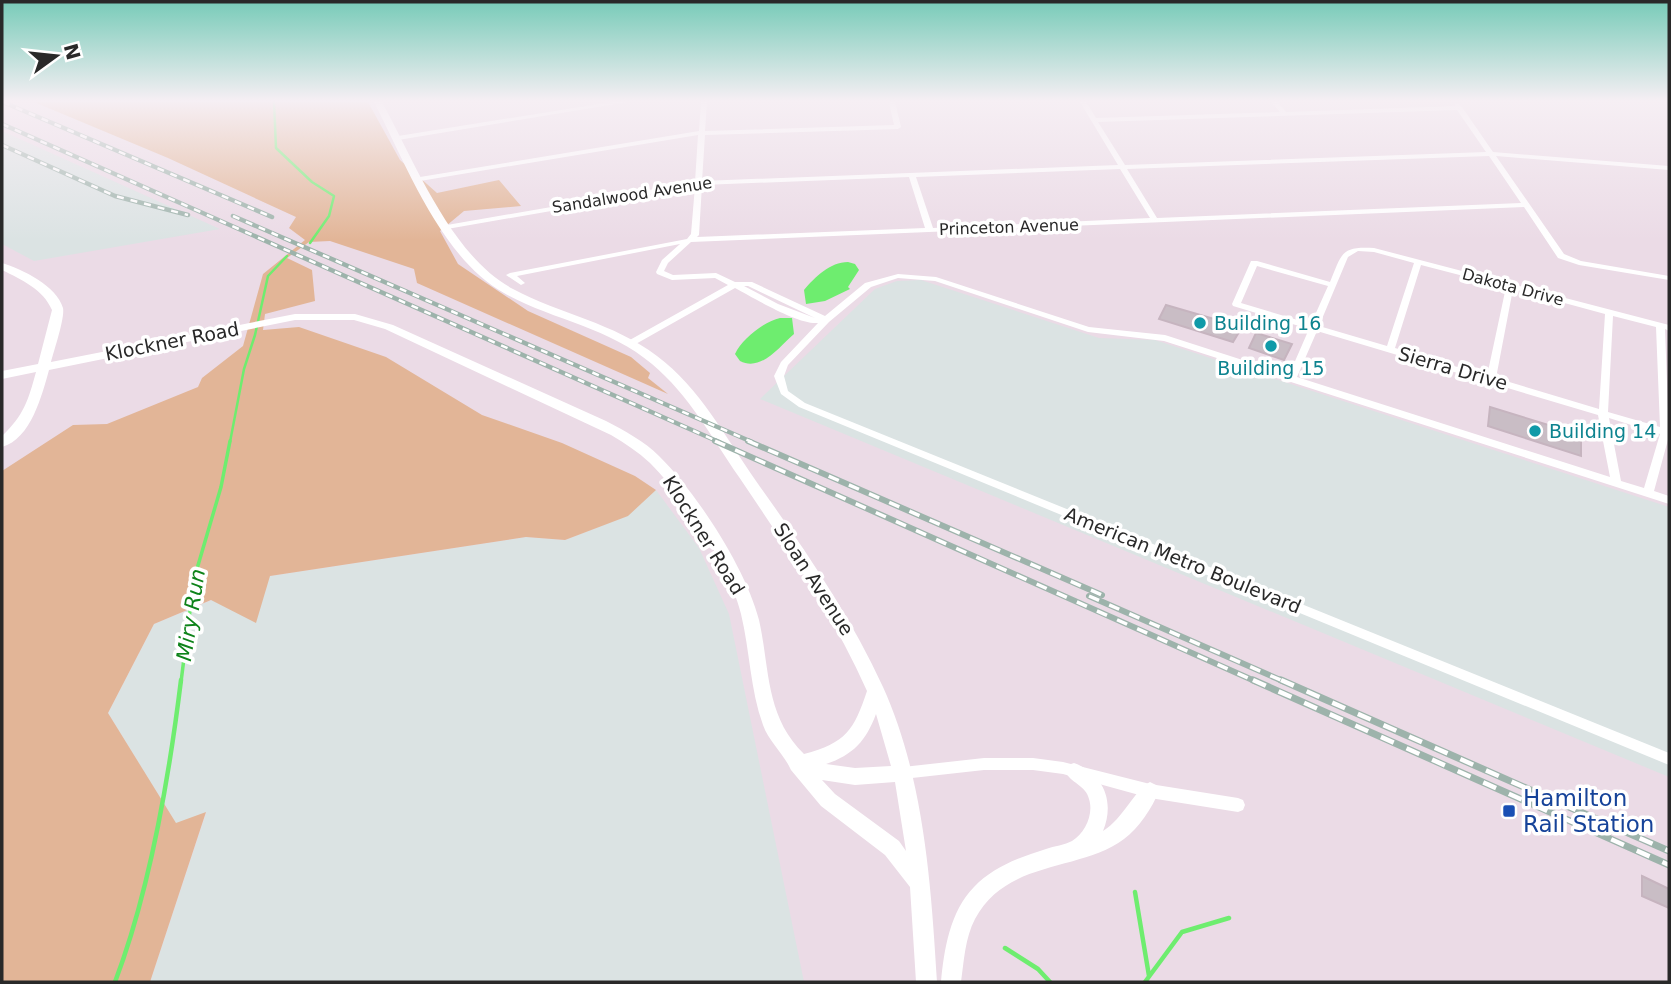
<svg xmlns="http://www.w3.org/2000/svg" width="1671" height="984" font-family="'DejaVu Sans',sans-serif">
  <rect width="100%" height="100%" fill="#ebdbe6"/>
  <path fill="#dbe3e3" d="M 2,131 L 220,229 L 34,261 L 2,244 Z
    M 921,280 L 1099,338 L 1155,340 L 1669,507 L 1669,777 L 760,399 L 875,289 L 897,281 Z
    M 656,490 L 699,548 L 729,614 L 804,982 L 150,982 L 206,813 L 176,824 L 108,713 L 154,624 L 270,576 L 526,537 L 565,540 L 627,516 Z"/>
  <path fill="#e2b597" d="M 34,102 L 368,102 L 400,160 L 437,193 L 499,180 L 521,206 L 464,211 L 440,231 L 458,264 L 528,311 L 631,357 L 650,373 L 648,378 L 668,394 L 417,283 L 414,269 L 330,241 L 309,242 L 287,258 L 312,270 L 315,301 L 265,314 L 263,330 L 299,327 L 386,357 L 482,415 L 562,443 L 635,476 L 656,490 L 628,516 L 565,540 L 526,537 L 270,576 L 256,623 L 211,600 L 154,624 L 108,713 L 176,823 L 206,812 L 150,982 L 2,982 L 2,471 L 73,425 L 107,424 L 198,387 L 202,378 L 243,346 L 263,274 L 305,240 L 289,228 L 296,217 L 168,158 Z"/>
  <path fill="#6eed6f" d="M 848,262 L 855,264 L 859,270 L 848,287 L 850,289 L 825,301 L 806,304 L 804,290 C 815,277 830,262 848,262 Z
    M 780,318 L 792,318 L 794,334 C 779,347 761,372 740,361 L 735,354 C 742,339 765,321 780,318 Z"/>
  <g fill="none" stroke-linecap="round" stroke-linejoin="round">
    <path stroke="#6eed6f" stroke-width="2.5" d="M 274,102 L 276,148 L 312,182 L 334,196 L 329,216 L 310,243
      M 230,442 L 244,369 L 255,335 L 268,276 L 287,256"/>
    <path stroke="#6eed6f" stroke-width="3.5" d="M 181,682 L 194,579 L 221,487 L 230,441"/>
    <path stroke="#6eed6f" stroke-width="4.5" d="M 1135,892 L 1149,976
      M 1005,948 L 1038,969 L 1050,982
      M 115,982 C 150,890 169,778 181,680
      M 1145,982 L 1182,932 L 1229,918"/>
  </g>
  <path fill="#c9bdc5" stroke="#c6b4bf" stroke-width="2" d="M 1166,305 L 1242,327 L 1233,342 L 1159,319 Z
    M 1256,333 L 1292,344 L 1284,360 L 1249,348 Z
    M 1490,407 L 1581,435 L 1581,456 L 1488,426 Z
    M 1642,876 L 1669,889 L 1669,908 L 1642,896 Z"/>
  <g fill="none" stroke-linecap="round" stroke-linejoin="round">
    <path fill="#fff" fill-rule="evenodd" d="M 611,102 L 628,102 L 398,140 L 395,138 L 398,136 Z
      M 701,102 L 707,102 L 705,131 L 894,125 L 889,102 L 895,102 L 901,127 L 898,129 L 705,135 L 702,181 L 1118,165 L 1080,102 L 1086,102 L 1096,118 L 1280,112 L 1271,102 L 1278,102 L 1286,112 L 1455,106 L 1455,104 L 1457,103 L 1462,107 L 1493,152 L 1669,166 L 1669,170 L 1496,156 L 1564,254 L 1581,261 L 1669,276 L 1669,280 L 1579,265 L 1558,258 L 1524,207 L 691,242 L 668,263 L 664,271 L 673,275 L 716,273 L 735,282 L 752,282 L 825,316 L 865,283 L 898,274 L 936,277 L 1089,327 L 1165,335 L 1289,375 L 1309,329 L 1233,306 L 1232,304 L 1251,261 L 1257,261 L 1330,282 C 1342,254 1340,246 1374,248 L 1669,325 L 1669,331 L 1665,329 L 1669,436 L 1654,491 L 1669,496 L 1669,504 L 1164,341 L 1088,332 L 935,281 L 898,278 L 871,287 L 829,322 L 788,365 L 784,376 L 788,391 L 805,403 L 1669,753 L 1669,765 L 799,407 L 781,394 L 774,376 L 781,362 L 818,323 C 798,325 754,298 735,288 L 634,345 L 628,345 L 628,341 L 728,285 L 715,278 L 672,280 L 657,274 L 656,272 L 662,260 L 680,244 L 517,276 L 525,283 L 521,285 L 506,275 L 510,273 L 687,239 L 691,234 L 695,186 L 447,229 L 443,227 L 447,225 L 695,182 L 698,135 L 420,181 L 416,179 L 420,177 L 699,131 ZM 1457,110 L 1486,152 L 1125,165 L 1098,122 ZM 1489,156 L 1521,203 L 1157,218 L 1127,169 ZM 1120,169 L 1150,218 L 933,228 L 916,177 ZM 909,177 L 925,228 L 697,237 L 699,235 L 702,185 ZM 1358,251 L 1374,252 L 1414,263 L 1387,346 L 1319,326 L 1348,257 ZM 1421,265 L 1506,287 L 1487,376 L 1395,348 ZM 1257,266 L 1328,286 L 1311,324 L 1241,303 ZM 744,286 L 748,286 L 815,318 L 778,304 ZM 1513,289 L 1605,314 L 1599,409 L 1496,378 ZM 1613,316 L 1656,327 L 1660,427 L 1608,412 ZM 1317,331 L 1598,415 L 1610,477 L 1297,377 ZM 1609,418 L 1660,434 L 1644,488 L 1621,481 Z
      M 984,758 L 1033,758 L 1063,762 L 1150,784 L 1238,798 L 1243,800 L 1245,805 L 1243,810 L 1238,812 L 1150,798 L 1063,774 L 1033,770 L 984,770 L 903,779 L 898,777 L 896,773 L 898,769 L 903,767 Z"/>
    <path fill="#fff" fill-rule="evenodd" d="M 374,102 L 382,102 C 415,162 451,256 513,289 C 560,314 614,323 657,356 C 700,388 726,438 756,481 C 803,547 849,613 883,687 C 924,778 931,883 937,982 L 916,982 L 910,887 L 885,855 L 821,806 L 791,770 C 784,754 769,742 763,725 C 750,689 750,651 741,614 C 730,567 684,497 650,463 C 638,452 625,443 611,435 L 385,329 L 354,320 L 295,320 L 49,370 C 42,395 31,439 2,447 L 2,436 C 24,415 28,401 36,372 L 2,379 L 2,371 L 38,364 L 52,310 C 43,289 22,280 2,270 L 2,263 C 22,269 57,286 63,308 C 65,318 54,350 51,362 L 295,314 L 355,314 L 393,325 L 606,421 C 625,431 644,441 659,456 C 697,493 746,569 759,620 C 770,669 765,716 804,754 C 846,743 854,730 867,691 C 833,614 786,547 739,477 C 712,438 689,395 652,364 C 609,327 552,320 504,293 C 441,258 406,164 374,102 ZM 876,714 L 891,766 L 855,768 L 826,764 C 853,755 866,741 876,714 ZM 822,780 L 855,785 L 895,782 L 906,851 L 899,841 L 835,794 Z
      M 1074,763 C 1104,774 1115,802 1103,831 C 1123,819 1136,788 1150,782 L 1156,785 L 1159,791 C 1152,808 1139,828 1124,839 C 1080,872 1007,859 975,919 C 965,938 964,961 961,982 L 941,982 C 944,950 950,911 974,887 C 993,867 1020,857 1046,849 C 1054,846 1065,845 1072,841 C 1085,833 1094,814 1089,799 C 1086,785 1070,783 1065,771 L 1068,765 Z"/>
    <defs>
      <path id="rail-far2" d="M 3,102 L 272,217
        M 2,124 L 719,442
        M 2,145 L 115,196 L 188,215
        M 233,216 L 752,442"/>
      <path id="rail-far1" d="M 715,441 L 1257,682
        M 748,441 L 1102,595
        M 1089,596 L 1285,682"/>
      <path id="rail" d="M 1253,680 L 1669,865
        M 1281,680 L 1669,851"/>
    </defs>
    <use href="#rail-far2" stroke="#9db3ab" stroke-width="4.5"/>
    <use href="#rail-far1" stroke="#9db3ab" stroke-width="6"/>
    <use href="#rail" stroke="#9db3ab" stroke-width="7"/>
    <use href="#rail-far2" stroke="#fff" stroke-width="2.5" stroke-dasharray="7" stroke-linecap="butt"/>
    <use href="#rail-far1" stroke="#fff" stroke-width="3.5" stroke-dasharray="11" stroke-linecap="butt"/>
    <use href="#rail" stroke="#fff" stroke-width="4.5" stroke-dasharray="14" stroke-linecap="butt"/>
  </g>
  <linearGradient id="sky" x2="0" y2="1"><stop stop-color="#77cbb8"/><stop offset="0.42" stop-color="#f6eff4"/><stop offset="1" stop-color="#f6eff4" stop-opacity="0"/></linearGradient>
  <rect width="1671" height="240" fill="url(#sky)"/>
  <g fill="#0f9aa8" stroke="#fff" stroke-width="2.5">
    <circle cx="1200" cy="323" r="7"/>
    <circle cx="1271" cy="346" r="7"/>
    <circle cx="1535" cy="431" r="7"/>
  </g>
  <rect fill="#1a4fb4" stroke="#fff" stroke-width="2.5" x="1502" y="804" width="14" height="14" rx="3.5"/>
  <g text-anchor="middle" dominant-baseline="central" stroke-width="7" stroke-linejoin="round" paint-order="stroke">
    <g font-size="16" fill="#292929" stroke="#fff">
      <text transform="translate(632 195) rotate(-9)">Sandalwood Avenue</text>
      <text transform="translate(1009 227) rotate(-2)">Princeton Avenue</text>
      <text transform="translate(1513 287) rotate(15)">Dakota Drive</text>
    </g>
    <g font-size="19" fill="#0d838f" stroke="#fff" text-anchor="start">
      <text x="1214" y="323">Building 16</text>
      <text x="1271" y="368" text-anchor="middle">Building 15</text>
      <text x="1549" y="431">Building 14</text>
    </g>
    <g font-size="19" fill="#292929" stroke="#fff">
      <text transform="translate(172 341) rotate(-11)">Klockner Road</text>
      <text transform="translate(1453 368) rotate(16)">Sierra Drive</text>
      <text transform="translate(704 535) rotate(58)">Klockner Road</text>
      <text transform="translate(1183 560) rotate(22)">American Metro Boulevard</text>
      <text transform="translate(814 579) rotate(57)">Sloan Avenue</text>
    </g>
    <g font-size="21" font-style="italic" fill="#0e831a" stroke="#fff">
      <text transform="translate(191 615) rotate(-81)">Miry Run</text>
    </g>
    <g font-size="23" fill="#164399" stroke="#fff" text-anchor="start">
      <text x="1523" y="798">Hamilton<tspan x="1523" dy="26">Rail Station</tspan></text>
    </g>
  </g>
  <rect width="1671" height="984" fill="none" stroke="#292929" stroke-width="7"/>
  <g transform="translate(56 56) rotate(75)" stroke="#ffffff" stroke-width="5" paint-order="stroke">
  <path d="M0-5L12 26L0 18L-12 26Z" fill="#292929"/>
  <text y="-10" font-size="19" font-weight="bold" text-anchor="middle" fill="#292929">N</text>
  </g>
</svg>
